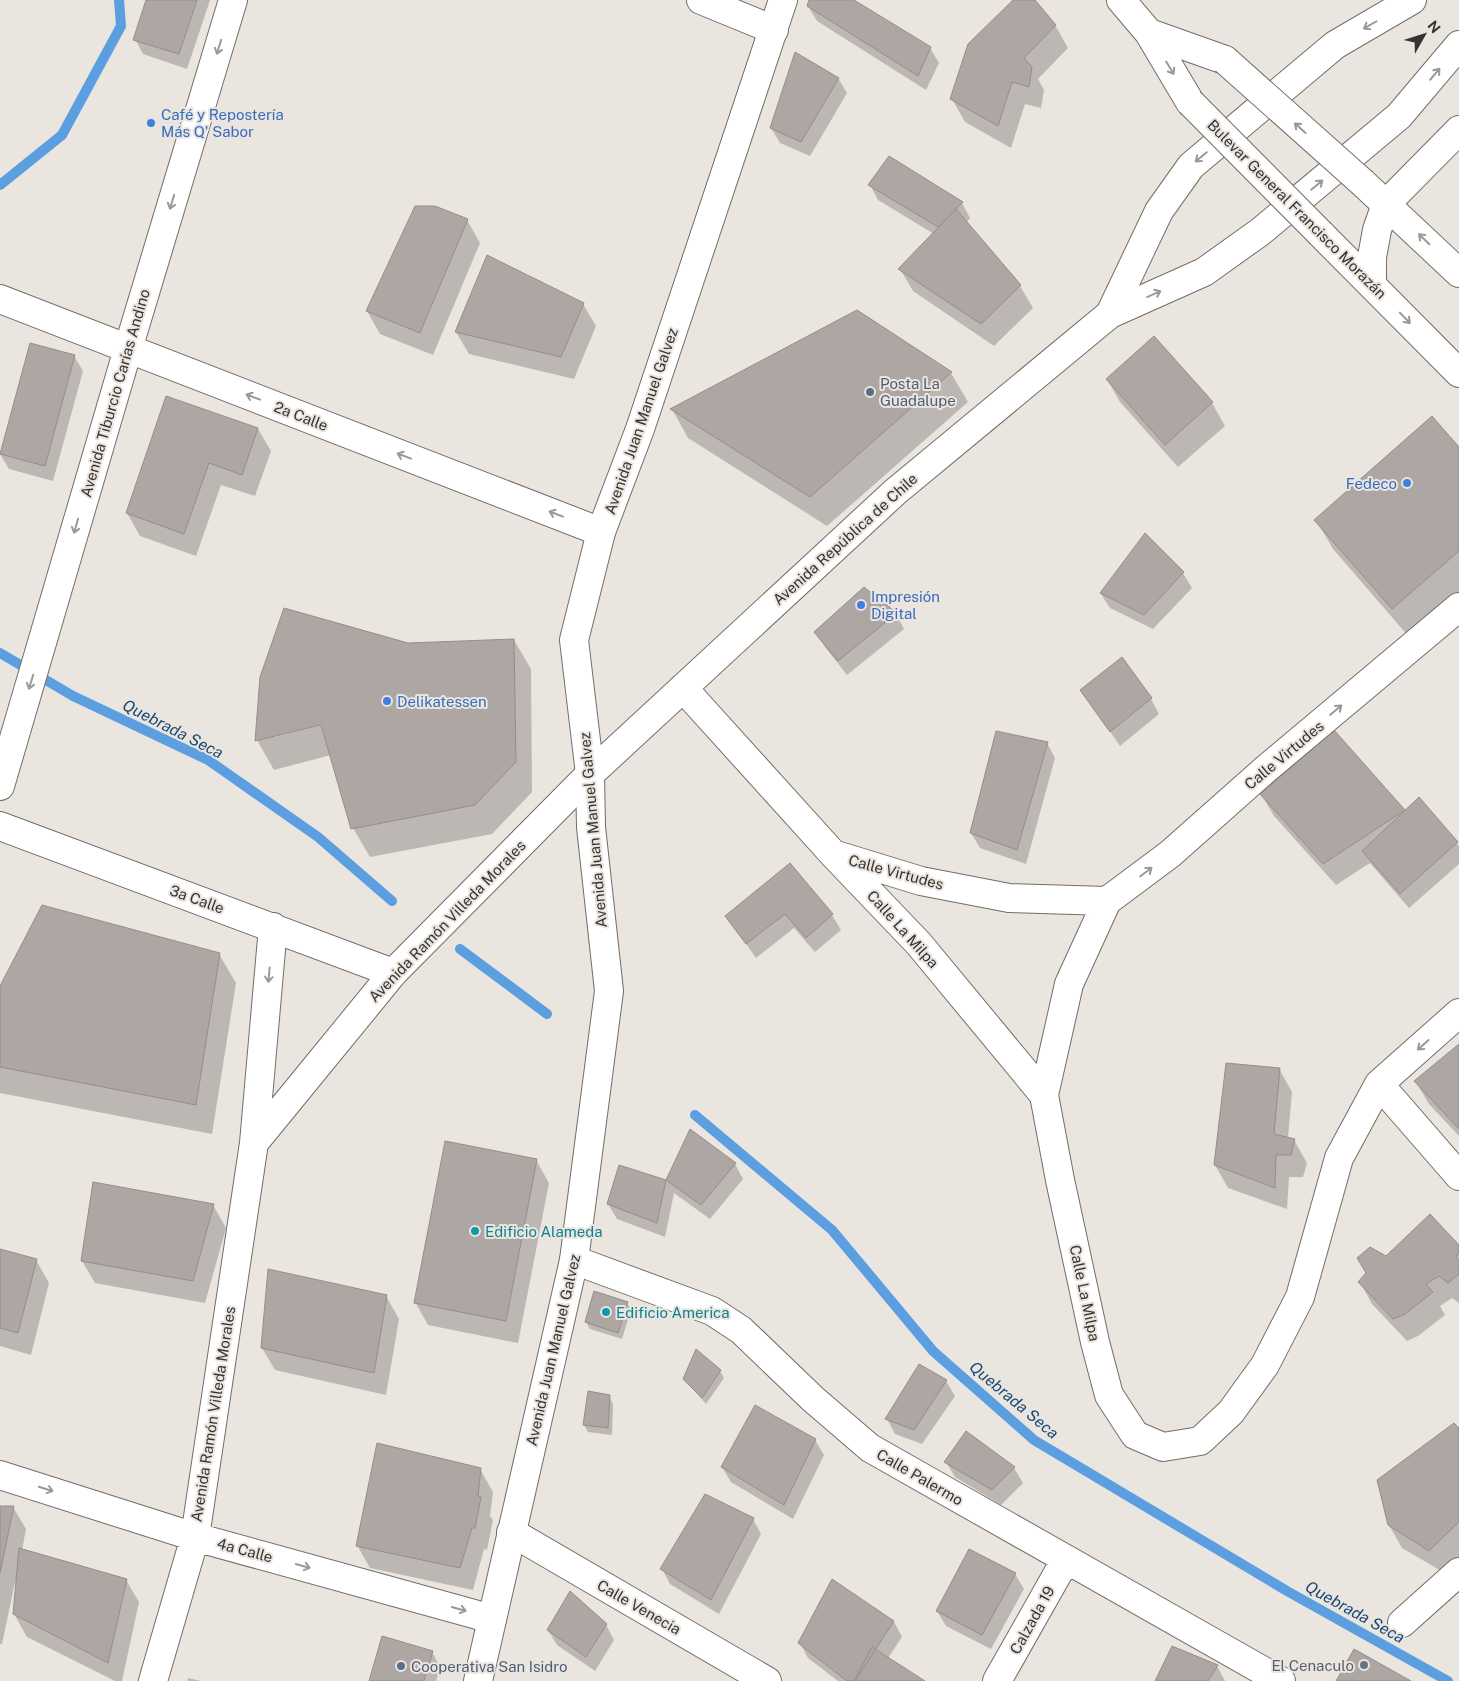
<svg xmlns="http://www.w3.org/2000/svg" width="1459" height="1681" font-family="'Public Sans',sans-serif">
  <rect width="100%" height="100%" fill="#ebe5e0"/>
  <path fill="#0003" fill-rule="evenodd" d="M 148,0 L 210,0 L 187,69 L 143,54 L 135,39 Z
    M 810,0 L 852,0 L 930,48 L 939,63 L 926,90 L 817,21 L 808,6 Z
    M 1015,0 L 1034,0 L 1055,25 L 1068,48 L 1038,79 L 1044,90 L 1041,108 L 1025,104 L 1011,148 L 965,122 L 952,99 Z
    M 838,78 L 847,93 L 810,156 L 780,143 L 771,128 Z
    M 889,157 L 962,203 L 970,218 L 966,223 L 1020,286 L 1033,308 L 994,346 L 913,291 L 900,269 L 934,234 L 878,200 L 870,185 Z
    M 467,220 L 480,243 L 433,355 L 380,334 L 367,311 Z
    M 583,304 L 596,326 L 574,379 L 469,354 L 456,332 Z
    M 1154,338 L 1212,403 L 1225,426 L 1178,467 L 1120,402 L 1107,379 Z
    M 74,356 L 83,371 L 53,481 L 9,469 L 0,454 Z
    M 951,373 L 968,402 L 827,526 L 688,438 L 672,409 Z
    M 258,429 L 271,451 L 255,496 L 221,485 L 196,556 L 140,536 L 127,513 Z
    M 1459,449 L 1459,594 L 1410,638 L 1333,549 L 1316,520 Z
    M 1146,535 L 1183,573 L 1192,588 L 1153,629 L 1110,608 L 1101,594 Z
    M 896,614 L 904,629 L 847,675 L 825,647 L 816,632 Z
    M 514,640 L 531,669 L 532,792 L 492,834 L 370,857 L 353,828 L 331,755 L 274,770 L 257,740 L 407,644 ZM 327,722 L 327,724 L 274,737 L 274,735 Z
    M 1082,691 L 1151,699 L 1159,714 L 1120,746 Z
    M 1334,732 L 1405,812 L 1419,799 L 1459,846 L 1459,864 L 1409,908 L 1370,863 L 1336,885 L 1274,816 L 1261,794 Z
    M 1047,743 L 1055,758 L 1026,864 L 980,848 L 971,833 Z
    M 790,864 L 832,915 L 841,930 L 815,952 L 794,928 L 756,958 L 727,917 Z
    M 219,954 L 236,983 L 212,1134 L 0,1093 L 0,988 Z
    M 1459,1045 L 1459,1136 L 1429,1104 L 1416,1082 Z
    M 1279,1069 L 1292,1092 L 1288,1138 L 1294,1140 L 1307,1163 L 1303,1177 L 1289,1177 L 1287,1209 L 1228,1188 L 1215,1165 Z
    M 690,1131 L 735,1164 L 743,1179 L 710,1219 L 674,1193 L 665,1237 L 617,1219 L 608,1204 L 620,1166 L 667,1181 Z
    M 536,1160 L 549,1183 L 518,1343 L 428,1325 L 415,1302 Z
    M 213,1205 L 226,1228 L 205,1303 L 95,1283 L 82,1261 Z
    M 1459,1247 L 1459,1303 L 1452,1298 L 1440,1306 L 1445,1315 L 1418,1336 L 1407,1341 L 1372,1304 L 1360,1282 Z
    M 0,1250 L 36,1260 L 49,1283 L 31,1355 L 0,1346 Z
    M 386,1296 L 399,1319 L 386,1395 L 275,1370 L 262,1348 Z
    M 627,1303 L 631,1310 L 622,1339 L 590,1329 L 586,1322 Z
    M 720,1371 L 724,1378 L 706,1404 L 684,1379 Z
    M 946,1381 L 955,1396 L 922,1444 L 895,1434 L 887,1419 Z
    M 609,1396 L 613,1404 L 612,1435 L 588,1432 L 584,1425 Z
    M 1459,1430 L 1459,1557 L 1443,1572 L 1402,1548 L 1389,1525 Z
    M 966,1433 L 1014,1468 L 1023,1483 L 1001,1505 L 955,1477 L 946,1462 Z
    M 815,1440 L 824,1455 L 793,1519 L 731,1482 L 722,1467 Z
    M 480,1469 L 493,1492 L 490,1516 L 493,1520 L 487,1550 L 484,1549 L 473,1590 L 370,1568 L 357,1545 Z
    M 13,1507 L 26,1529 L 22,1550 L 126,1580 L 139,1602 L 122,1681 L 115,1681 L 27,1637 L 14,1614 L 17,1583 L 15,1582 L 2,1644 L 0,1644 L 0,1508 Z
    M 753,1519 L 761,1534 L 719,1614 L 670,1584 L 662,1569 Z
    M 1015,1574 L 1024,1589 L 991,1649 L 946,1626 L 937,1611 Z
    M 833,1580 L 894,1622 L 902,1637 L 888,1658 L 923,1681 L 838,1681 L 808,1658 L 800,1643 Z
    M 606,1625 L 614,1640 L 595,1671 L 557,1645 L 548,1630 Z
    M 432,1652 L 440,1667 L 436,1681 L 370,1681 Z
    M 1217,1666 L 1225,1681 L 1157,1681 Z
    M 188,1678 L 201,1681 L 188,1681 Z"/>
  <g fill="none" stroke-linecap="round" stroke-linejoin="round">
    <path stroke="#5b9fe1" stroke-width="10" d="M 0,185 L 62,135 L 121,26 L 119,0
      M 0,653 L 73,696 L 208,760 L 318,837 L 392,901
      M 460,949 L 547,1014
      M 695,1115 L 832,1230 L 933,1351 L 1034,1440 L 1287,1591 L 1448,1681"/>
  </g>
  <path fill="#aea6a3" stroke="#958d8a" d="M 146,0 L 197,0 L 179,54 L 133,40 Z
    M 809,0 L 854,0 L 931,47 L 918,76 L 807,6 Z
    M 1013,0 L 1035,0 L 1056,25 L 1024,58 L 1032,67 L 1029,87 L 1012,82 L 998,126 L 950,99 L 968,44 Z
    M 795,52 L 839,78 L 801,142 L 770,128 Z
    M 889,156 L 963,202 L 938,227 L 868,185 Z
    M 415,206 L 435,206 L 468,219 L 420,333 L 366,311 Z
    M 956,209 L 1021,285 L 981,324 L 898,269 Z
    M 487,255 L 584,303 L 561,357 L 455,332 Z
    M 857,310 L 952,372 L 810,497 L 670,409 Z
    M 1154,336 L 1213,402 L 1165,445 L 1106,379 Z
    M 30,343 L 75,355 L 45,466 L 0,454 Z
    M 166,396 L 258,428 L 242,475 L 209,463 L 184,534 L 126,513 Z
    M 1432,416 L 1459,447 L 1459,551 L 1392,609 L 1314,520 Z
    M 1145,533 L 1184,572 L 1144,615 L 1100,593 Z
    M 864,587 L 897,613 L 838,661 L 814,632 Z
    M 284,608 L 408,643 L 514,639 L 516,762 L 475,805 L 351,829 L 321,725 L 255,741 L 260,677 Z
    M 1122,657 L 1152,698 L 1110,732 L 1080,690 Z
    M 1334,730 L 1405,810 L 1323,864 L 1260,794 Z
    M 996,731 L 1048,742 L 1017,850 L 970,833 Z
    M 1419,797 L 1458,842 L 1400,894 L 1362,851 Z
    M 790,863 L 833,914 L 806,938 L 785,914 L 746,944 L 725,916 Z
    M 42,905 L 220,953 L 196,1105 L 0,1067 L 0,986 Z
    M 1459,1044 L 1459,1129 L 1414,1081 Z
    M 1226,1063 L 1280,1068 L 1274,1134 L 1295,1139 L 1291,1155 L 1276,1155 L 1275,1188 L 1214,1165 Z
    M 690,1129 L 736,1163 L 701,1205 L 666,1180 Z
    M 445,1141 L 537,1159 L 506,1321 L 414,1303 Z
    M 619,1165 L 666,1180 L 657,1223 L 607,1204 Z
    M 93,1182 L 214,1204 L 193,1281 L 81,1261 Z
    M 1430,1214 L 1459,1245 L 1459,1252 L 1456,1257 L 1459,1261 L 1459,1274 L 1448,1283 L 1439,1276 L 1426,1284 L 1433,1292 L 1405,1314 L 1393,1319 L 1358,1282 L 1366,1273 L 1357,1258 L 1370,1247 L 1386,1256 Z
    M 0,1249 L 37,1259 L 18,1333 L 0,1328 Z
    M 268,1269 L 387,1295 L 374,1373 L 261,1348 Z
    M 594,1291 L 628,1302 L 618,1333 L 585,1322 Z
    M 696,1349 L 721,1370 L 702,1398 L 683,1379 Z
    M 919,1364 L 947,1380 L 914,1430 L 885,1419 Z
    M 588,1391 L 610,1395 L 608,1428 L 583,1425 Z
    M 755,1405 L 816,1439 L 784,1505 L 721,1467 Z
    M 1454,1423 L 1459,1428 L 1459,1522 L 1429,1551 L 1388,1525 L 1377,1480 Z
    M 966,1431 L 1015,1467 L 992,1490 L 944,1462 Z
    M 377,1443 L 481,1468 L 478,1496 L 481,1497 L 475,1528 L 472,1528 L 460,1568 L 356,1546 Z
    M 705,1494 L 754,1518 L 711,1600 L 660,1569 Z
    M 0,1506 L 14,1506 L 0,1573 Z
    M 19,1548 L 127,1579 L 108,1663 L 13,1614 Z
    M 969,1549 L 1016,1573 L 982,1635 L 936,1611 Z
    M 832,1579 L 894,1621 L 855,1681 L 847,1681 L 798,1643 Z
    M 570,1591 L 607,1624 L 586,1657 L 547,1630 Z
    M 382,1636 L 433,1651 L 424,1681 L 369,1681 Z
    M 1172,1646 L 1218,1665 L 1208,1681 L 1155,1681 Z
    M 872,1647 L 925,1681 L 854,1681 Z
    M 1354,1649 L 1411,1681 L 1336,1681 Z"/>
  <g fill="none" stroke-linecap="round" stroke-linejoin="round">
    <defs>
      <path id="minor" d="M 701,0 L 774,30
        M 1372,284 L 1372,257 L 1377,230 L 1386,204 L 1459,130
        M 0,299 L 601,532
        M 683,688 L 834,855 L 919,944 L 1044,1095 L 1060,1180 L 1095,1342 L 1109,1395 L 1135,1435 L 1163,1447 L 1200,1441 L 1231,1412 L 1265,1365 L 1300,1297 L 1339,1158 L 1379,1084 L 1459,1013
        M 0,786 L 128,349 L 233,0
        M 0,826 L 393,973
        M 836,855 L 921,881 L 1009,898 L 1107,901
        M 1379,1084 L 1459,1176
        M 1044,1095 L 1069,984 L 1107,901 L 1170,854 L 1267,768 L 1459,607
        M 254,1143 L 273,927
        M 574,1260 L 712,1311 L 741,1330 L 813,1399 L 870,1448 L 1281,1681
        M 0,1475 L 195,1537 L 492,1619
        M 511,1532 L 767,1681
        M 1402,1623 L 1459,1572
        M 153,1681 L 195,1537 L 254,1143 L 393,973 L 590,774
        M 997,1681 L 1066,1559"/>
      <path id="tertiary" d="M 1110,314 L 1159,211 L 1191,166 L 1335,45 L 1412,0
        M 590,774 L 895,492 L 1110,314 L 1204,272 L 1260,232 L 1399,116 L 1459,45
        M 478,1681 L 574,1260 L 609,991 L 591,827 L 590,774 L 574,640 L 601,532 L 640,429 L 783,0"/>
      <path id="secondary" d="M 1121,0 L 1149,33 L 1190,102
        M 1149,33 L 1225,60
        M 1363,183 L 1459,273
        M 1321,234 L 1459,373"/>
    </defs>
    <use href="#minor" stroke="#736d68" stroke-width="30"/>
    <use href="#tertiary" stroke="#736d68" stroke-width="30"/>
    <use href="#secondary" stroke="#736d68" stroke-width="30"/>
    <use href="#minor" stroke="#fff" stroke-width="28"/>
    <use href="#tertiary" stroke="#fff" stroke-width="28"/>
    <use href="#secondary" stroke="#fff" stroke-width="28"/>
    <defs>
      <path id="secondary-bridge" d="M 1225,60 L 1363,183
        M 1190,102 L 1321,234"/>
    </defs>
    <use href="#secondary-bridge" stroke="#736d68" stroke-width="30" stroke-linecap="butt"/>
    <use href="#secondary-bridge" stroke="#fff" stroke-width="28"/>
  </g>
  <defs><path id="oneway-shaft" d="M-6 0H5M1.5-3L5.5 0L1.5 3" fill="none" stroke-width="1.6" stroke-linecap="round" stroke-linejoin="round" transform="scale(1.25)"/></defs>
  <g stroke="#9a9998">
    <use href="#oneway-shaft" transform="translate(1370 25) rotate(150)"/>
    <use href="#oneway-shaft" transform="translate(219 47) rotate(107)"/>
    <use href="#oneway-shaft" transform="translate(1170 68) rotate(59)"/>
    <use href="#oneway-shaft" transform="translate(1435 74) rotate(-50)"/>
    <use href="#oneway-shaft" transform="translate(1300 128) rotate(-138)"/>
    <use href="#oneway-shaft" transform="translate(1201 157) rotate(140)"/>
    <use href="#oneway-shaft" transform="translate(1317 185) rotate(-40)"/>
    <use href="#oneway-shaft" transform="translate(172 202) rotate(107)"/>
    <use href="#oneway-shaft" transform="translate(1424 239) rotate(-136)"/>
    <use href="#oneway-shaft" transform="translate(1154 294) rotate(-24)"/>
    <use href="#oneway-shaft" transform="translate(1405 318) rotate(46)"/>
    <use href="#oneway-shaft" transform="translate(253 397) rotate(-159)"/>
    <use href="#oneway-shaft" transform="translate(404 456) rotate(-159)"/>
    <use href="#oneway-shaft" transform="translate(556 514) rotate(-159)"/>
    <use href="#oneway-shaft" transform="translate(76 526) rotate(106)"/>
    <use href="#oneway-shaft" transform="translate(31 682) rotate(107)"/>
    <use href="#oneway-shaft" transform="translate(1336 710) rotate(-40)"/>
    <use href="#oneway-shaft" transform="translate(1146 872) rotate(-37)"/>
    <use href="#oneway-shaft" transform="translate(269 975) rotate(95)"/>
    <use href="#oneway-shaft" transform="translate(1423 1045) rotate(138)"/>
    <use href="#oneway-shaft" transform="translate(46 1489) rotate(18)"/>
    <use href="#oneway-shaft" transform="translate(303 1566) rotate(16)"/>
    <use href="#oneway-shaft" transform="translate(459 1609) rotate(16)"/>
  </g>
  <g fill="#3f7fe0" stroke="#ebe5e0" stroke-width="2">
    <circle cx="151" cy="123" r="5"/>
    <circle cx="1407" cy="483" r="5"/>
    <circle cx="861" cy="605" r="5"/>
    <circle cx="387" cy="701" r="5"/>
  </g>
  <g fill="#5c6f8a" stroke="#ebe5e0" stroke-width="2">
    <circle cx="870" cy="392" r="5"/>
    <circle cx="401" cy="1666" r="5"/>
  </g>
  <g fill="#0f9aa8" stroke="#ebe5e0" stroke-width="2">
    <circle cx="475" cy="1231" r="5"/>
    <circle cx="606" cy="1312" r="5"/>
  </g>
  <circle fill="#6b7280" stroke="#ebe5e0" stroke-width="2" cx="1364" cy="1665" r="5"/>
  <g text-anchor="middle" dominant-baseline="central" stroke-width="4" stroke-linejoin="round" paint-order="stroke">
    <g font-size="15" fill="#366cbe" stroke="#ebe5e0" text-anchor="start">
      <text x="161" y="114">Café y Repostería<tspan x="161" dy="17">Más Q' Sabor</tspan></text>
      <text x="1397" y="483" text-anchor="end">Fedeco</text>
      <text x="871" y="596">Impresión<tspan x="871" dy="17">Digital</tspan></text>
      <text x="397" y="701">Delikatessen</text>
    </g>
    <g font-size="15" fill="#363331" stroke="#ebe5e0">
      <text transform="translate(1297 209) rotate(45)">Bulevar General Francisco Morazán</text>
      <text transform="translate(115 393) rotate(-74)">Avenida Tiburcio Carías Andino</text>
      <text transform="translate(301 416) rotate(21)">2a Calle</text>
      <text transform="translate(641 421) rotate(-71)">Avenida Juan Manuel Galvez</text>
      <text transform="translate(845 539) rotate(-42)">Avenida República de Chile</text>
      <text transform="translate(1284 755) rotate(-40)">Calle Virtudes</text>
      <text transform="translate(593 830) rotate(-95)">Avenida Juan Manuel Galvez</text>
      <text transform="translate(896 872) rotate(15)">Calle Virtudes</text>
      <text transform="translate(197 899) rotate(20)">3a Calle</text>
      <text transform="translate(447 921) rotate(-46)">Avenida Ramón Villeda Morales</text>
      <text transform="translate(903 929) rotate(48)">Calle La Milpa</text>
      <text transform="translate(1085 1293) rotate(78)">Calle La Milpa</text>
      <text transform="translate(553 1350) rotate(-77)">Avenida Juan Manuel Galvez</text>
      <text transform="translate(213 1414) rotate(-81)">Avenida Ramón Villeda Morales</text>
      <text transform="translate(920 1477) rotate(30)">Calle Palermo</text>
      <text transform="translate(245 1550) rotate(15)">4a Calle</text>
      <text transform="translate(639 1607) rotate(30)">Calle Venecia</text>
      <text transform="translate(1032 1620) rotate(-61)">Calzada 19</text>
    </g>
    <g font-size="15" fill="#4e5e75" stroke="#ebe5e0" text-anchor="start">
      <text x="880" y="383">Posta La<tspan x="880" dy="17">Guadalupe</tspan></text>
      <text x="411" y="1666">Cooperativa San Isidro</text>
    </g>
    <g font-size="15" fill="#0d838f" stroke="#ebe5e0" text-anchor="start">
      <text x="485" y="1231">Edificio Alameda</text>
      <text x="616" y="1312">Edificio America</text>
    </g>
    <g font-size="15" fill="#5b616d" stroke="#ebe5e0" text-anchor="end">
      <text x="1354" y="1665">El Cenaculo</text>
    </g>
    <g font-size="16" font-style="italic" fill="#194975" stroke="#ebe5e0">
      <text transform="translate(173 729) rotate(27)">Quebrada Seca</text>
      <text transform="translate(1014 1400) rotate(40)">Quebrada Seca</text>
      <text transform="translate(1355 1612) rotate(29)">Quebrada Seca</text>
    </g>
  </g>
  <g transform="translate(1424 35) rotate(51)" stroke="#ebe5e0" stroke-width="4" paint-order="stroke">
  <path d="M0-4L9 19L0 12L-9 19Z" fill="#363331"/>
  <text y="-8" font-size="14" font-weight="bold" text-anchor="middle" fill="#363331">N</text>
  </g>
</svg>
